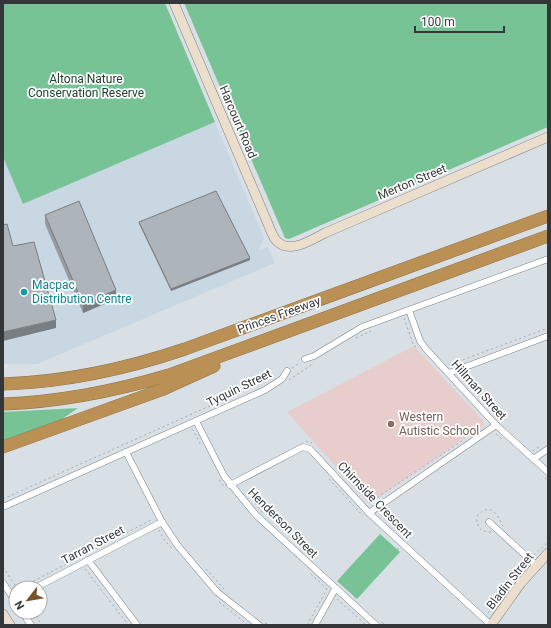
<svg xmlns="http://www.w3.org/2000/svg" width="551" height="628" font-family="Roboto,sans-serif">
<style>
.built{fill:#c9d7e2}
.education{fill:#e8cdcd}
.green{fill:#77c396}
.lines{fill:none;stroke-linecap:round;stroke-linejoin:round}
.street-casing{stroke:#798085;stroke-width:7}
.secondary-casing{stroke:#798085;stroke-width:10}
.highway-casing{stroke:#8c714b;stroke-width:13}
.path{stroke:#a4abaf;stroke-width:1;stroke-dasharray:2 3;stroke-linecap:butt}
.street{stroke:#fff;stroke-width:6}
.secondary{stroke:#ebdecc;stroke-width:9}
.highway{stroke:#bb9055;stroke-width:12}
.wall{fill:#959ba0}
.shaded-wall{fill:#797e82}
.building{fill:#adb4ba;stroke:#797e82}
.culture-dot{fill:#0f9aa8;stroke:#fff;stroke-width:1.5}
.education-dot{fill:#8d6e63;stroke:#fff;stroke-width:1.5}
.labels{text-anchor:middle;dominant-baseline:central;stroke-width:3.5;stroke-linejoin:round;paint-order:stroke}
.park-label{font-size:12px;fill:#1c412c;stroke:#fff}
.street-label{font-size:12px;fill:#343739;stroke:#fff}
.culture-label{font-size:12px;fill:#0d838f;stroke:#fff;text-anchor:start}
.education-label{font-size:12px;fill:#785e54;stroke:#fff;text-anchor:start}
</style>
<rect width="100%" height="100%" fill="#d8e0e5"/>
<polygon class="built" points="215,122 264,238 259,250 268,247 275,263 37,364 3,364 3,157 23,204"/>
<polygon class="education" points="414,346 484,422 484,425 369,504 287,412"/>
<g class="green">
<polygon points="3,3 165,3 215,122 23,204 3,157"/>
<polygon points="184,3 548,3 548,127 289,239 285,238"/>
<polygon points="78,408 58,422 3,441 3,412"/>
<polygon points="380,534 400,552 357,599 337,581"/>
</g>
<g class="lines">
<defs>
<g id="street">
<polyline points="409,310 420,341 426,349 496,425 548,472"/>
<polyline points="305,359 314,356 362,327 548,259"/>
<polyline points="449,373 548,336"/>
<polyline points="196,421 224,476 256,515 376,625"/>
<polyline points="126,452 162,522 178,546 217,592 259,625"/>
<polyline points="533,459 548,449"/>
<polyline points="230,485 299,449 303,447 310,449 369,513 491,625"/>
<polyline points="3,507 265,390 282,379 287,371"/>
<polyline points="369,513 496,425"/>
<polyline points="489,522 536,565"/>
<polyline points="88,560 137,625"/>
<polyline points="3,583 16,602"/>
<polyline points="35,588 162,522"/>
<polyline points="22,612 31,625"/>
<polyline points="315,625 335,589"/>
</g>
<g id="secondary">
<path d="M174 3 268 224C270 229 272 234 275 239 288 256 311 240 325 233L548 137"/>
<polyline points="3,614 10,625"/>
<polyline points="491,625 521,583 548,553"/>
</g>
<g id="highway">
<path d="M3 384C66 382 126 369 185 349L548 216"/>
<path d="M3 404C60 402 115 391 169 375L548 236"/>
<polyline points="3,447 161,390 214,366"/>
</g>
</defs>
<use href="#street" class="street-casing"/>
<use href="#secondary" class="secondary-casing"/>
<use href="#highway" class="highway-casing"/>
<g class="path">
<polyline points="404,318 413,344 418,349"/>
<polyline points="356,338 371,331"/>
<polyline points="449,365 548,328"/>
<polyline points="292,368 299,363"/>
<polyline points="289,380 314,363"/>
<polyline points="192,429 201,445"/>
<polyline points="496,434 503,440"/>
<polyline points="306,441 312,443"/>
<polyline points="533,451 540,446"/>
<polyline points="545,478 548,480"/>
<polyline points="329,479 363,516"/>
<polyline points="219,480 224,487"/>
<polyline points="3,499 265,381"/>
<polyline points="255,503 263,513"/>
<polyline points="369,503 465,439"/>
<polyline points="159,530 165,541 172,548"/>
<path d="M491 532C480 532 476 527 477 516 491 501 497 515 503 526"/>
<polyline points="534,555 548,542"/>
<polyline points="3,567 17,588"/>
<polyline points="85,569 127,623"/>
<polyline points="206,569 225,590"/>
<polyline points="311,574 328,590"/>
<polyline points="344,587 357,582"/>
<polyline points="20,588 153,519"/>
<polyline points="355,598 358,581 371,567 376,557 382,553 399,549"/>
<polyline points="337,599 366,625"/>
<polyline points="219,602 248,625"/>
<polyline points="33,612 42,625"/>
<polyline points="488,613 511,581 527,564"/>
<polyline points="382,622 384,625"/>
<polyline points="265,623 269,625"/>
<polyline points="307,625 327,589"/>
</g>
<use href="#street" class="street"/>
<use href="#secondary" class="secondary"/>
<use href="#highway" class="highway"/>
</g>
<g class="wall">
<polygon points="45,215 116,299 83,313 45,224"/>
<polygon points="139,222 250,260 171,291 139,224"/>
</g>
<g class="shaded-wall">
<polygon points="250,258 250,260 171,291 171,289"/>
<polygon points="116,290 116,299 83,313 83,304"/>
<polygon points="56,320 56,328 3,341 3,332"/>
</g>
<g class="building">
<polygon points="216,191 250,258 171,289 139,222"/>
<polygon points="79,201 116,290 83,304 45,215"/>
<polygon points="7,224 13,246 34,242 56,320 3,332 3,225"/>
</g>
<circle class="culture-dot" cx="24" cy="292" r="4"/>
<circle class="education-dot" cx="391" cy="424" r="4"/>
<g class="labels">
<g class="park-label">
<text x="86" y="79">Altona Nature<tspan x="86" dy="14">Conservation Reserve</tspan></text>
</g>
<g class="street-label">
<text transform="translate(238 122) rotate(67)">Harcourt Road</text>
<text transform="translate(412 182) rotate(-23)">Merton Street</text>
<text transform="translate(279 315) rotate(-20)">Princes Freeway</text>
<text transform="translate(239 388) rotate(-26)">Tyquin Street</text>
<text transform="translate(479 390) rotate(48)">Hillman Street</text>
<text transform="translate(375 500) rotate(46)">Chirnside Crescent</text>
<text transform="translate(283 523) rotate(45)">Henderson Street</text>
<text transform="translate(93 545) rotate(-28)">Tarran Street</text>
<text transform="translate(510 581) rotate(-52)">Bladin Street</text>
</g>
<g class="culture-label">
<text x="32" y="285">Macpac<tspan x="32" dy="14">Distribution Centre</tspan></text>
</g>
<g class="education-label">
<text x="399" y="417">Western<tspan x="399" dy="14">Autistic School</tspan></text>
</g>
</g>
<rect width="551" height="628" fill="none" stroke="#343739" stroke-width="8"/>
<g transform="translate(28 600) rotate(239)"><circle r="19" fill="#ffffff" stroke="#aeafb0"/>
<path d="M0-3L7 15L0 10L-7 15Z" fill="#77522d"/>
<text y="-6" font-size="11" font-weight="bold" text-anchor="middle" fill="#343739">N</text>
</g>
<path d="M415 26v6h89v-6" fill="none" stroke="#343739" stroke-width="2"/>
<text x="421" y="26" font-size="12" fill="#343739" stroke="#ffffff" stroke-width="3" paint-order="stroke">100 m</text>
</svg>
